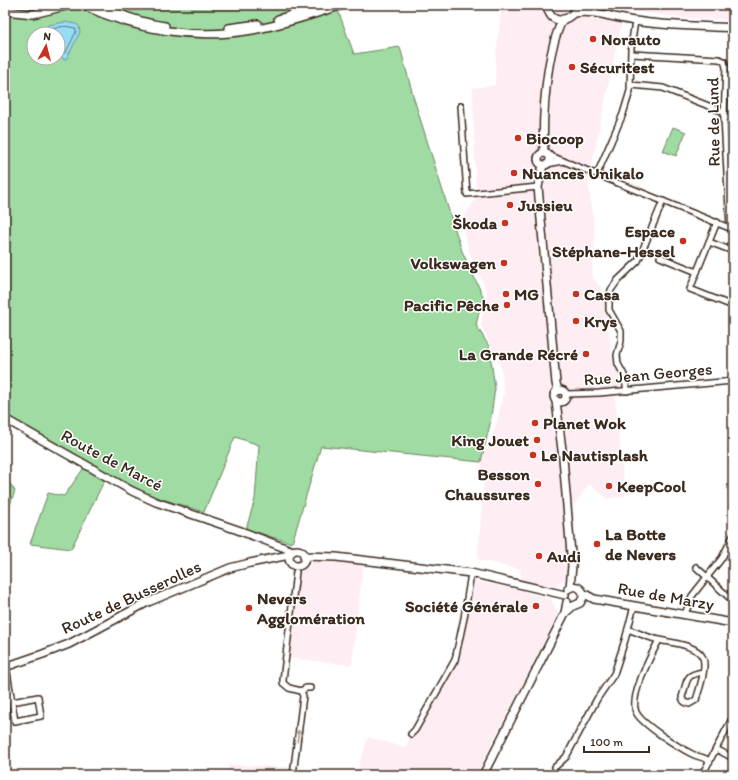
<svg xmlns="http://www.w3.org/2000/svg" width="738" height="780" font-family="Itim,sans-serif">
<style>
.built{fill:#feedf3}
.green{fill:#9fdba2;stroke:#6d8260;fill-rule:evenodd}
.water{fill:#94ddf6;stroke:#7095a0}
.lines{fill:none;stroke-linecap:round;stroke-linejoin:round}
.shore{stroke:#5f7274;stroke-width:1}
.street-casing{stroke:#3b2a1e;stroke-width:8}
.secondary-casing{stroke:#3b2a1e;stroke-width:10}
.street{stroke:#fff;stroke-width:5}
.secondary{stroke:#fff;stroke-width:7}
.oneway{stroke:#a79f9a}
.poi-dot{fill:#c8321e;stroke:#fff;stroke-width:1.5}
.labels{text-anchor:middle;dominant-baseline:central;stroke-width:3;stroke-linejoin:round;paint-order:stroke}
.poi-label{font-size:17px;font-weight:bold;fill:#3b2a1e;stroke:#fff;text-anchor:start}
.street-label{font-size:17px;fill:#3b2a1e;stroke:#fff}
</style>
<rect width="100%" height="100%" fill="#fff"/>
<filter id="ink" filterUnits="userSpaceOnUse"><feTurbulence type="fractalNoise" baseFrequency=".025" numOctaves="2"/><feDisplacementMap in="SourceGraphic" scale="8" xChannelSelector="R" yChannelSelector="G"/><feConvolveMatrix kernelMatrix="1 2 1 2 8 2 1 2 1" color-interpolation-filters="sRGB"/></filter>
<g filter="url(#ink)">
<g class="built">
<polygon points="502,5 531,5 579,15 621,15 592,5 733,5 733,20 685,18 637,12 623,16 588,181 595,236 592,276 605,294 611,352 621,385 615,397 625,496 608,499 589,484 573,507 578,567 555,586 520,581 521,569 479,560 478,555 484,481 481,462 495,429 504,393 501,367 481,325 487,292 470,254 461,221 476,198 473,88 495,85 496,54"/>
<polygon points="330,559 363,564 352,665 288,658 298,573 300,568 310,563"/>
<polygon points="475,581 515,589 551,599 558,614 476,775 356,775 368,737 406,748 409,739 421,726 438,691 461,653"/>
<polygon points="228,765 288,767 287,775 229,775"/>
</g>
<g class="green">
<path d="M53 5H336L354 54 400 47 414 99 450 214 462 251 483 296 476 325 489 346 495 388 490 424 481 462 321 446 292 543 246 529 255 499 259 445 235 437 204 512 143 493 107 475 71 549 30 544 48 493 64 496 88 462 5 416V8L35 9ZM34 34H58V58H34Z"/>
<polygon points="673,127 686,132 676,156 663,151"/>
<polygon points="5,482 11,485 15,491 5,519"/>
</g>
<polygon class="water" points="65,22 76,24 79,26 80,32 67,58 64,60 58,51 58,34 48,34 45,29 47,26 48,25"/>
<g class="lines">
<path class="shore" d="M51 34V30C58 26 69 25 76 29V32L66 52 64 53 58 50"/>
<defs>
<g id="street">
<polyline points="732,28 731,34 733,36"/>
<polyline points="632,54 719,59 724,61 726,67 724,118 730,228"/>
<polyline points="631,85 663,88 724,112"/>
<polyline points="461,106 467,194 538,187"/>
<polyline points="724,118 733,118"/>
<polyline points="546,154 732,229"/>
<polyline points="727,163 733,165"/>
<polyline points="547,164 563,161"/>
<polyline points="597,174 623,114 630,91 631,48 635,21"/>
<polyline points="717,222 690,289 733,306"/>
<polyline points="709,242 733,251"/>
<polyline points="660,257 697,272"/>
<polyline points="627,391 624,375 618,364 617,355 621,341 621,331 609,310 609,299 611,290 618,280 638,261 663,201"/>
<polyline points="566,394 599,393 733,381"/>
<polyline points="696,567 733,601"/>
<polyline points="685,614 692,596 722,558 733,536"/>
<path d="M628 629C638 633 649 638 659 640 672 643 698 645 703 658 707 668 699 690 696 700L689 704C685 702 683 702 682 697 688 680 684 675 703 672"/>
<path d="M659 640C651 655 629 697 636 712 641 724 680 748 692 754 698 757 704 757 710 761"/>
<polyline points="6,666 15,721 41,716 38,697 12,702"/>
<polyline points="301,691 306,688 310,688"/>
<polyline points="411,734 415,730 455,660 464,618 471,573"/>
<polyline points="716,749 733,758"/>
<polyline points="555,767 566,757 597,699 614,674 625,640 634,606"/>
<polyline points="293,775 303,696 301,691 289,688 283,683 283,680 296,572"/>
<polyline points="702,775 733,717"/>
</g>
<g id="secondary">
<path d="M83 5C135 30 195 40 252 30 283 25 313 14 343 5"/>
<path d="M99 5C120 15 142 23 165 26"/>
<path d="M546 5C547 8 549 14 552 17 562 25 575 15 577 5"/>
<polyline points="5,11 33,14 70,5"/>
<path d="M574 13C596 10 613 18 635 21 667 26 700 26 733 28"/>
<polyline points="278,19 326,5"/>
<polyline points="229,28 258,24"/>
<path d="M544 153C542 117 546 51 563 19"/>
<circle cx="544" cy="159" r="6"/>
<polyline points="543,165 538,187 556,383 558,391"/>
<circle cx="560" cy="396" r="6"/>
<polyline points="556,401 563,458 572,566 570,587"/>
<polyline points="5,419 132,491 156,502 238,530 293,551"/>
<circle cx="297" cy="558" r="8"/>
<polyline points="304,556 336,557 471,573 565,595"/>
<polyline points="583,593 594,599 733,623"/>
<path d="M565 613 573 606 580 603 584 596C582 587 575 584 568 589"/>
<polyline points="5,667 43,654 69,644 146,603 230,568 250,563 289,555"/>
<polyline points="483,775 565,613 567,602"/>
</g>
</defs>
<use href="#street" class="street-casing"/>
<use href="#secondary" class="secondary-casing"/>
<use href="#street" class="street"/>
<use href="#secondary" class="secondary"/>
</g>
<defs><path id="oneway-shaft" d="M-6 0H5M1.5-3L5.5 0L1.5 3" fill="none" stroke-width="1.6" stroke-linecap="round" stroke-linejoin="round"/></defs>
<use class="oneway" href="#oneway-shaft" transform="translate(298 736) rotate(-83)"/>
</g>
<g class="poi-dot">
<circle cx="593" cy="39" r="4"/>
<circle cx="572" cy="67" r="4"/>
<circle cx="518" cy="138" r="4"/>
<circle cx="514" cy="173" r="4"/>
<circle cx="510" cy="205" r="4"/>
<circle cx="505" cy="223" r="4"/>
<circle cx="683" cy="241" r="4"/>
<circle cx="504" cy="263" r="4"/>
<circle cx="506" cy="294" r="4"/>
<circle cx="576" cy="294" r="4"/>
<circle cx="507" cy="305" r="4"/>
<circle cx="576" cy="321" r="4"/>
<circle cx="586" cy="354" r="4"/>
<circle cx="535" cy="423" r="4"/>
<circle cx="537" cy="440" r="4"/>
<circle cx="533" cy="455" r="4"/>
<circle cx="538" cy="484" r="4"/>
<circle cx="609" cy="486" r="4"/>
<circle cx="597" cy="544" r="4"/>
<circle cx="539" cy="556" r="4"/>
<circle cx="536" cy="606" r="4"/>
<circle cx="249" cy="608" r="4"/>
</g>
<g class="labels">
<g class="poi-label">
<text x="601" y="39">Norauto</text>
<text x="580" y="67">Sécuritest</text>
<text x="526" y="138">Biocoop</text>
<text x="522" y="173">Nuances Unikalo</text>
<text x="518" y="205">Jussieu</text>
<text x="497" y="223" text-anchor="end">Škoda</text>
<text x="675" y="231" text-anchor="end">Espace<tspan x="675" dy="20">Stéphane-Hessel</tspan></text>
<text x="496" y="263" text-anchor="end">Volkswagen</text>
<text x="514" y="294">MG</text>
<text x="584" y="294">Casa</text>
<text x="499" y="305" text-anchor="end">Pacific Pêche</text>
<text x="584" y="321">Krys</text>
<text x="578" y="354" text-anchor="end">La Grande Récré</text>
<text x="543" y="423">Planet Wok</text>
<text x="529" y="440" text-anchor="end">King Jouet</text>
<text x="541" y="455">Le Nautisplash</text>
<text x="530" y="474" text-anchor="end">Besson<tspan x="530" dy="20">Chaussures</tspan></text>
<text x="617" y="486">KeepCool</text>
<text x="605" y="534">La Botte<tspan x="605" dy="20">de Nevers</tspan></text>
<text x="547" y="556">Audi</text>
<text x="257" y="598">Nevers<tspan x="257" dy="20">Agglomération</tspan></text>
<text x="528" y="606" text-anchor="end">Société Générale</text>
</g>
<g class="street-label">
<text transform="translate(713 122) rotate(-91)">Rue de Lund</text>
<text transform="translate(648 374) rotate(-5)">Rue Jean Georges</text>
<text transform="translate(112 460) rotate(28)">Route de Marcé</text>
<text transform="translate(666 596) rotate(10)">Rue de Marzy</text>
<text transform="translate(131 597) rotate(-25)">Route de Busserolles</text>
</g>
</g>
<rect width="738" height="780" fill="none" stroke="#fff" stroke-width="20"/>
<rect x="10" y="10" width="718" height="760" fill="none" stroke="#3b2a1e" stroke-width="1.5" filter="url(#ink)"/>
<g transform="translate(46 46) rotate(7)"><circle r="19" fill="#ffffff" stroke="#b1aaa5"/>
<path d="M0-3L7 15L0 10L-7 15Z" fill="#c8321e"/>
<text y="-6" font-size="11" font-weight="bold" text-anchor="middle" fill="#3b2a1e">N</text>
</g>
<path d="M584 746v6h65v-6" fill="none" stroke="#3b2a1e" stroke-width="2"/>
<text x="590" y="746" font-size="12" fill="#3b2a1e" stroke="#ffffff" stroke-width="3" paint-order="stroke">100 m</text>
</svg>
